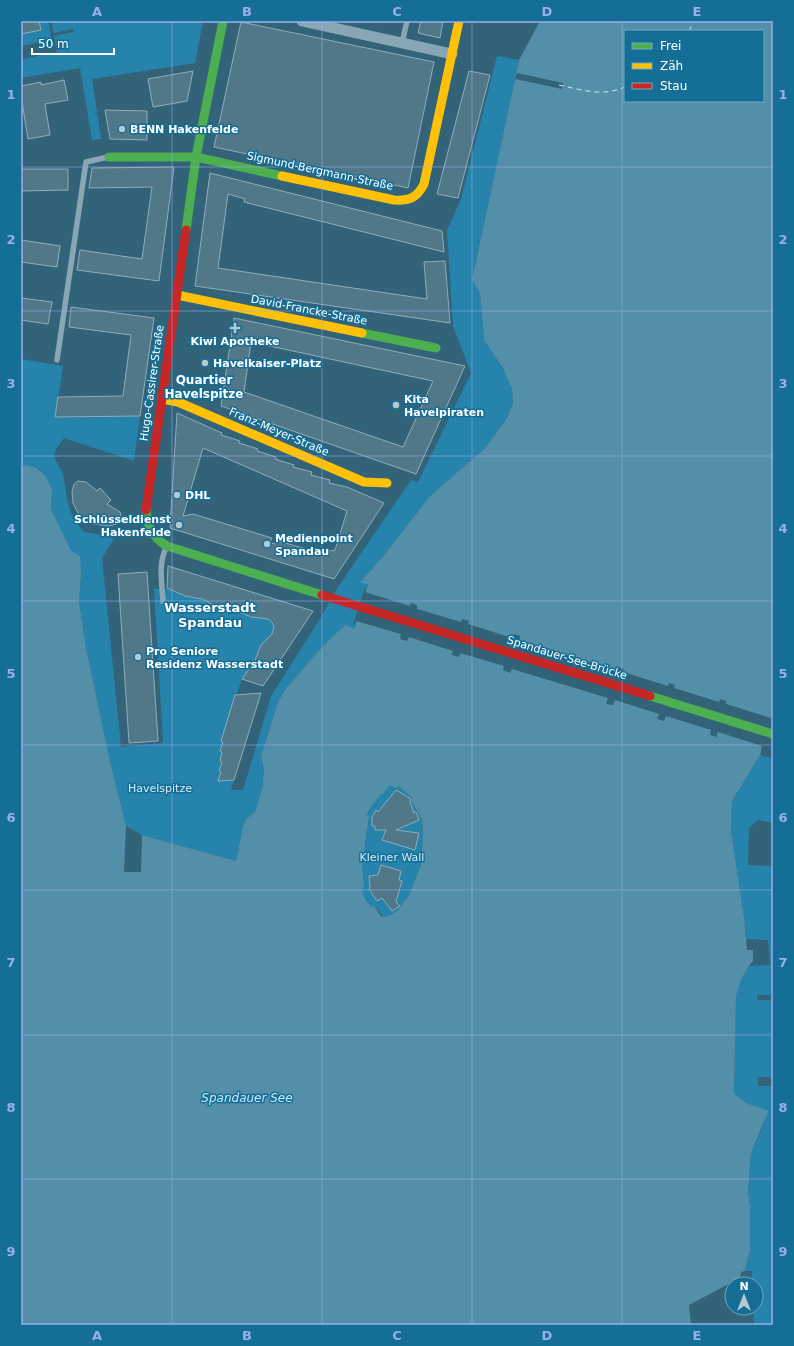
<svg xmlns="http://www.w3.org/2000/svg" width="794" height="1346" font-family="'DejaVu Sans',sans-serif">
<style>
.green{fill:#2683ab}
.water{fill:#548fa9;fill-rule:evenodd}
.pier{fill:#326379}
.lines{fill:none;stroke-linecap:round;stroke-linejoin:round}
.ferry{stroke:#c9ecfa;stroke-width:1;stroke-dasharray:5 4;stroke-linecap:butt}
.building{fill:#517889;stroke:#90adb9;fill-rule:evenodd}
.lane{stroke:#89a6b4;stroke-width:5.5}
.street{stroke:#89a6b4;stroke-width:11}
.fast{stroke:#4caf50;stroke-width:9}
.slow{stroke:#ffc107;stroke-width:9}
.jam{stroke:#c62828;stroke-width:9}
.grid{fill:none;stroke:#99afed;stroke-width:1;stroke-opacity:0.55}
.poi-dot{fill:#b7c8d0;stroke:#156e96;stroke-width:1.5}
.labels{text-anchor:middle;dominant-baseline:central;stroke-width:3;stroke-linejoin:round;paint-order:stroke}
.poi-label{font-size:11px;font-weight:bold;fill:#fff;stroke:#156e96;text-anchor:start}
.street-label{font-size:11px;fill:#fff;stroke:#156e96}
.park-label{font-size:11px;fill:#ceeffc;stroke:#156e96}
.neighbourhood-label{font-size:12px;font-weight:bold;fill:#fff;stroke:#156e96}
.water-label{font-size:12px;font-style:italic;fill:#c9ecfa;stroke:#156e96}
.quarter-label{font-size:13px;font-weight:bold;fill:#fff;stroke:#156e96}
.neatline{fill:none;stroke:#99afed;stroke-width:1.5}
.grid-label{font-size:13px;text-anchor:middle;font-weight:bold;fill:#99afed}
</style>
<rect width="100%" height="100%" fill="#326379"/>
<g class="green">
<polygon points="39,21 48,21 52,40 21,46 21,34 41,30"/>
<polygon points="51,21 203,21 195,63 92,79 101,139 92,140 80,68 21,78 21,50 23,59 57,52 54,36 74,32 73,29 54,33"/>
<path d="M497 56 519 60 472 280 480 293 484 339 503 368 512 389 513 403 507 418 486 447 429 497 386 553 361 581 368 585 354 629 345 627 334 635 312 658 285 690 278 702 261 756 264 770 262 789 255 812 246 819 243 826 236 861 142 835 126 826 110 761 86 648 79 601 81 575 51 509 52 490 27 465 21 466V359L63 366 55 417 140 416 134 461 64 438C60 444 54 449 55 457 56 463 61 469 63 475 68 497 66 515 84 532L102 535 114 539 102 558 121 747 163 743 154 589H169L185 596 205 600 218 607 235 610 251 617 268 619 274 625 272 634 261 645 255 660 242 679 221 741 223 742 220 751 222 752 220 761 222 762 219 771 221 772 218 781 234 780 231 790H243L271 696 323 614 334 593 411 480 418 482 471 373 453 326 447 230 461 199Z"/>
<polygon points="760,755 773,759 773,823 758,820 749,828 748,865 773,866 773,995 757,995 757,1001 757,1000 773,1000 773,1077 758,1077 758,1086 773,1086 773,1325 754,1325 753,1308 756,1308 756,1284 752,1284 752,1271 745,1271 750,1250 750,1206 748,1191 751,1153 764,1124 767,1110 746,1103 734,1094 736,997 738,985 748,966 770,965 768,940 746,939 731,831 732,801"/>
<polygon points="390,785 397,785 413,798 411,800 422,820 423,835 421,865 409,895 398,910 391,915 385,918 374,906 371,907 365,898 361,890 364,886 362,866 369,817 367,816 371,807 381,793 383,794"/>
</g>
<path class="water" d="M540 21H773V710L760 755 732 801 731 831 744 918 747 950H753V961C744 971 739 983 736 997L734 1094 746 1103 767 1110 768 1112 751 1153 748 1191 750 1206V1250L745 1271 741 1272 740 1278 689 1305 691 1325H21V466L27 465 36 468 45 475 52 490 51 509 71 551 80 556 81 575 79 601 86 648 110 761 126 826 142 835 236 861 243 826 246 819 255 812 262 789 264 770 261 756 278 702 285 690 312 658 334 635 346 625 354 629 368 585 360 582 386 553 429 497 486 447 507 418 513 403 512 389 503 368 484 340 480 293 472 280 519 60ZM625 31H763V101H625ZM390 785 395 788 398 786 413 798 411 800 422 820 423 835 421 865 409 895 398 910 391 915 385 917 381 916 374 906 371 907 365 899 362 890 364 886 362 866 369 816 367 815 371 807 381 794H383Z"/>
<g class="pier">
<polygon points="517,73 563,83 562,89 515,79"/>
<polygon points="365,588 366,589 365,592 410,606 411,603 417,605 417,609 461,622 462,619 469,621 468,624 512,638 514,634 520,636 519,640 616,670 617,667 624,669 623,672 668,686 669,683 675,685 674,688 719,702 720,699 726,701 726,704 771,718 773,715 763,751 761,750 762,746 718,732 716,737 710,735 711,730 666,716 664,721 657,719 659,714 615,700 613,705 606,704 608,698 512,669 510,673 503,670 504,666 460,653 459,657 452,655 453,651 409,637 407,641 400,639 401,634 356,621 355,625 353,624"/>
<polygon points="126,826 142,835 141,872 124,872"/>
</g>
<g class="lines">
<g class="ferry">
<polyline points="689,31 694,21"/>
<path d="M559 85C582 90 603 97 625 87"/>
</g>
</g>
<g class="building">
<polygon points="21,21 39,21 41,30 21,34"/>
<polygon points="421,21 443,21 440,38 418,33"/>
<polygon points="241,22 434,62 408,188 214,147"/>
<polygon points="193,71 187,101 153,107 148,79"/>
<polygon points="469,71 490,75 458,198 437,194"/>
<polygon points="64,80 68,100 45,104 50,135 28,139 21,96 21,86 41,82 41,85"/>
<polygon points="105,110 147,111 147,140 110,139"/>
<polygon points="174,167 159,281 77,270 80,250 142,259 152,187 89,188 92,168"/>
<polygon points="21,169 68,169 68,190 21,191"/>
<polygon points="210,173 442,231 444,252 244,202 245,199 228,194 218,268 427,299 424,262 445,261 450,323 195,286"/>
<polygon points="21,240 60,246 57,267 21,262"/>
<polygon points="21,298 52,302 48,324 21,320"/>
<polygon points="71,307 154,318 140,416 55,417 58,397 123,396 131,335 69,327"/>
<path d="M234 318 465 366 416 474 221 406ZM251 342 372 368 433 381 403 447 244 392Z"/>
<path d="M177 413 222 433 221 435 240 441 239 443 258 449 257 451 276 457 275 459 294 465 293 467 312 472 311 475 330 480 329 483 347 487 384 503 334 579 170 528ZM203 448 347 511 335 550 320 553 282 542 269 544 272 538 193 514 183 516Z"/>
<polygon points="78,481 86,482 97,491 100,488 111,500 107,504 120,512 122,519 120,523 109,526 94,524 87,522 80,517 73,503 72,492 74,484"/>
<polygon points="168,566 313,611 263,686 242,679 255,660 261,645 272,634 274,626 271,621 268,619 251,617 235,610 218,607 202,599 185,596 167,588"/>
<polygon points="147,572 158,741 129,743 118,574"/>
<polygon points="261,693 234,780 218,781 221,772 219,771 222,762 220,761 222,752 220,751 223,742 221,741 235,695"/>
<polygon points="396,790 411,799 410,802 414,813 416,812 419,820 396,830 419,833 415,850 382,840 386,830 375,830 375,826 372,826 372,817 376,810 378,812"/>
<polygon points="381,865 401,871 399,880 402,881 396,902 400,906 392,911 382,898 377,901 369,889 370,888 369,876 378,875"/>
</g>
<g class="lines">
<g class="lane">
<polyline points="402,43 407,21"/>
<polyline points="57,360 86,162 108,157"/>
<path d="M163 601C162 583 158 564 166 548"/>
</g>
<polyline class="street" points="302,21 452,54"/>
<g class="fast">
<polyline points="109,157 196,157 282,176"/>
<polyline points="186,230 196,157 223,21"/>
<polyline points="362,333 436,348"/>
<path d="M146 510C147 526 153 538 167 546L322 595"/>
<polyline points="650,696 773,734"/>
</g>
<g class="slow">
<path d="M282 176 394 200C409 201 417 198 424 184L459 21"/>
<polyline points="177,295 362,333"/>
<polyline points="162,399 178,402 364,482 387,483"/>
</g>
<g class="jam">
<polyline points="146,510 186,230"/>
<polyline points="322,595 650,696"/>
</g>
</g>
<path class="grid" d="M172 21V1325M322 21V1325M472 21V1325M622 21V1325M21 167H773M21 311H773M21 456H773M21 601H773M21 745H773M21 890H773M21 1035H773M21 1179H773"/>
<g class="poi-dot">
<circle cx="122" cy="129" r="4"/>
<path d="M233 322h4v4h4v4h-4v4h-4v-4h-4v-4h4z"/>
<circle cx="205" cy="363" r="4"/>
<circle cx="396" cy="405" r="4"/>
<circle cx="177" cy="495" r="4"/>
<circle cx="179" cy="525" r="4"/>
<circle cx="267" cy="544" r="4"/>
<circle cx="138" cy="657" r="4"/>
</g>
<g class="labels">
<g class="poi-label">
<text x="130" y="129">BENN Hakenfelde</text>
<text x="235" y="341" text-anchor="middle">Kiwi Apotheke</text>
<text x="213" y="363">Havelkaiser-Platz</text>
<text x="404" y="399">Kita<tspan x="404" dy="13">Havelpiraten</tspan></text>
<text x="185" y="495">DHL</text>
<text x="171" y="519" text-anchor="end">Schlüsseldienst<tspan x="171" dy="13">Hakenfelde</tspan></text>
<text x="275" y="538">Medienpoint<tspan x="275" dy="13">Spandau</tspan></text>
<text x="146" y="651">Pro Seniore<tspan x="146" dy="13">Residenz Wasserstadt</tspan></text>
</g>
<g class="street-label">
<text transform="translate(320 171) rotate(12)">Sigmund-Bergmann-Straße</text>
<text transform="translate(309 310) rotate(11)">David-Francke-Straße</text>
<text transform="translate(152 383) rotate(-82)">Hugo-Cassirer-Straße</text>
<text transform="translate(279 432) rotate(23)">Franz-Meyer-Straße</text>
<text transform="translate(567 658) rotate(17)">Spandauer-See-Brücke</text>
</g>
<g class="park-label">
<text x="160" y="788">Havelspitze</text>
<text x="392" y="857">Kleiner Wall</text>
</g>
<g class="neighbourhood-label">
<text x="204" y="380">Quartier<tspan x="204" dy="14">Havelspitze</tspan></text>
</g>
<g class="water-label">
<text x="247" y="1098">Spandauer See</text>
</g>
<g class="quarter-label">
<text x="210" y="607">Wasserstadt<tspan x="210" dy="15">Spandau</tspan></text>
</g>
</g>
<rect width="794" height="1346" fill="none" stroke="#156e96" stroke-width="44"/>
<rect x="624" y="30" width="140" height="72" fill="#156e96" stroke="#73a8c0"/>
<rect x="632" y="43" width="20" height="6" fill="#4caf50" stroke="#73a8c0"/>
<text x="660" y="50" font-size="12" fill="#ffffff">Frei</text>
<rect x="632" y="63" width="20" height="6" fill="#ffc107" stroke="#73a8c0"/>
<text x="660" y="70" font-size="12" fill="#ffffff">Zäh</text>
<rect x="632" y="83" width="20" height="6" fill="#c62828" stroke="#73a8c0"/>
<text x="660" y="90" font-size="12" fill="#ffffff">Stau</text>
<g transform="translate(744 1296)"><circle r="19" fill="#156e96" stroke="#73a8c0"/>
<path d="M0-3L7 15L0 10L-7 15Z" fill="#b7c8d0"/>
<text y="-6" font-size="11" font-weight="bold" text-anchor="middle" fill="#ffffff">N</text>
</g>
<path d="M32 48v6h82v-6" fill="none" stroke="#ffffff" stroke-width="2"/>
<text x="38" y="48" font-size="12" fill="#ffffff" stroke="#156e96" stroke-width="3" paint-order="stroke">50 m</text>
<rect x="22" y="22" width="750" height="1302" class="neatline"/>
<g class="grid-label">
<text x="97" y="16">A</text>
<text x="247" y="16">B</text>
<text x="397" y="16">C</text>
<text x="547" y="16">D</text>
<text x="697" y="16">E</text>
<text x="11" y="99">1</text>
<text x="783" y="99">1</text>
<text x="11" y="244">2</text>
<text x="783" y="244">2</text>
<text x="11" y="388">3</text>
<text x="783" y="388">3</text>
<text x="11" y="533">4</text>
<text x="783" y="533">4</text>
<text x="11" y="678">5</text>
<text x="783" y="678">5</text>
<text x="11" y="822">6</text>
<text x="783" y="822">6</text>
<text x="11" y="967">7</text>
<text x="783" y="967">7</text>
<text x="11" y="1112">8</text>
<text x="783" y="1112">8</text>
<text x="11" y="1256">9</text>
<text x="783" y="1256">9</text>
<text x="97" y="1340">A</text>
<text x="247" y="1340">B</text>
<text x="397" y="1340">C</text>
<text x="547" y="1340">D</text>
<text x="697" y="1340">E</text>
</g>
</svg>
